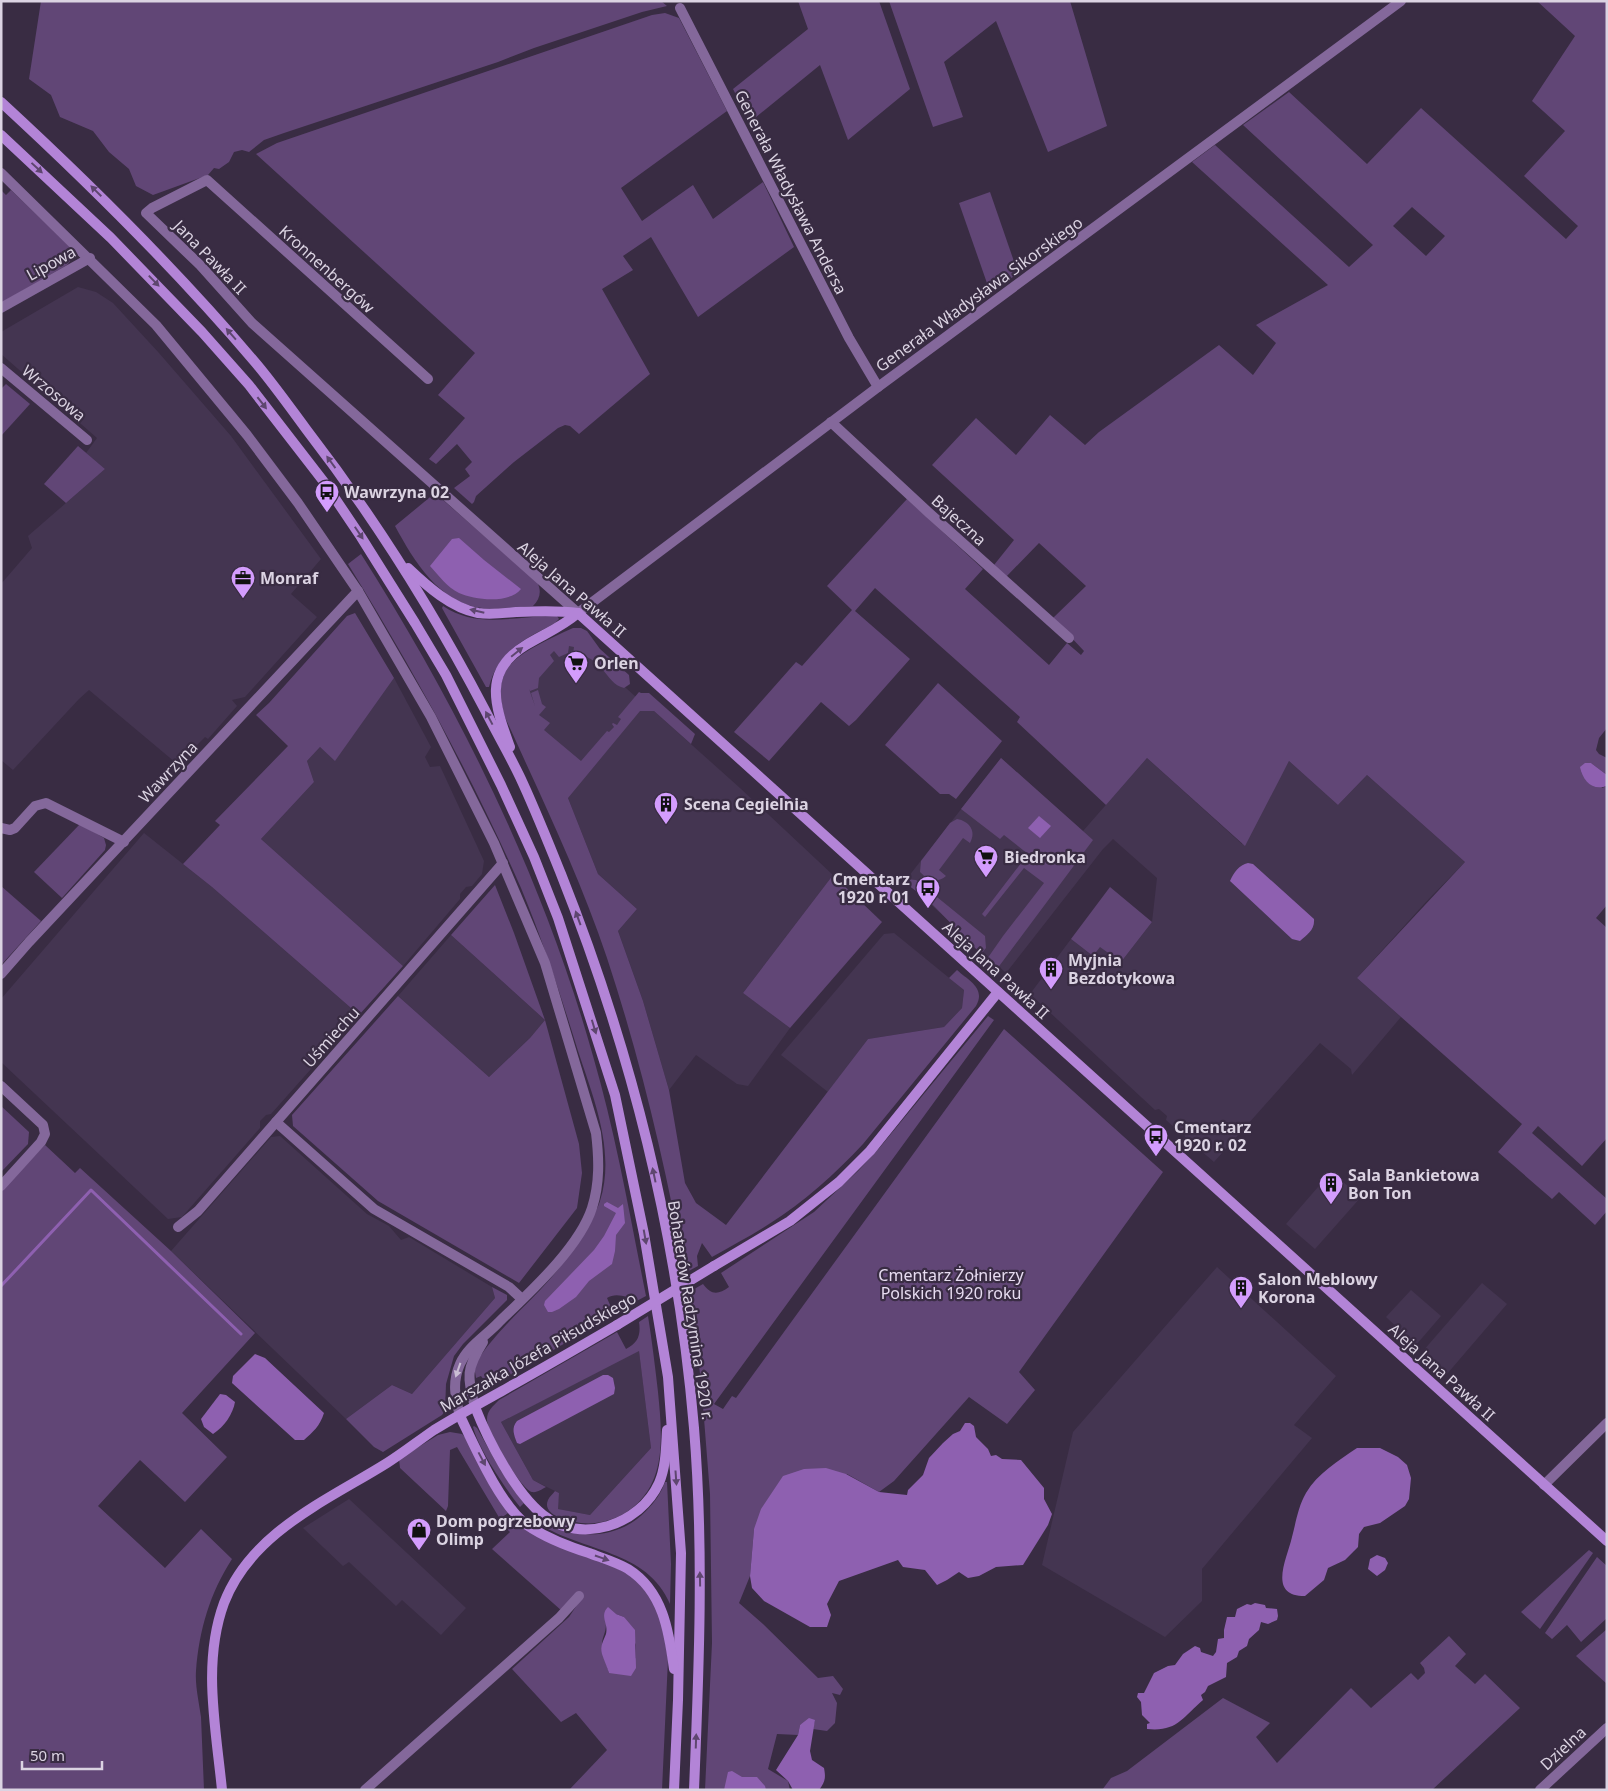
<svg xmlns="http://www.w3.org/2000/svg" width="1608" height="1791" font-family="'Noto Sans',sans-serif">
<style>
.built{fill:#443551}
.green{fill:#614676;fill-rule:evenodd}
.water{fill:#8e60b0}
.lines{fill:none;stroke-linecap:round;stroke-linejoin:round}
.stream{stroke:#8e60b0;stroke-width:3}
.street{stroke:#84689b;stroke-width:10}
.secondary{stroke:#b384d7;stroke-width:10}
.secondary-bridge{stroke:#b384d7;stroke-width:10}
.oneway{fill:#5e466f}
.oneway2{fill:#cabed4}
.labels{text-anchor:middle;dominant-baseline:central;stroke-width:4.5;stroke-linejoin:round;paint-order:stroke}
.street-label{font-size:16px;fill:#dbd3e2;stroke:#392c43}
.poi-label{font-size:16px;font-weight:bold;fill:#dbd3e2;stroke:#392c43;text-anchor:start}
.park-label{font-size:16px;fill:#e7dcf1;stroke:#392c43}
</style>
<rect width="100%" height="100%" fill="#392c43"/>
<g class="built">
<polygon points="78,287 96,292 113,303 159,353 231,436 321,559 291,594 317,617 245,697 232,700 237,706 208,739 205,737 196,746 197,751 182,768 89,690 79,699 13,770 1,760 1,584 32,548 28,536 105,469 86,453 97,438 1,354 1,332"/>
<polygon points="571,639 645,705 641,711 654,711 740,788 833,875 743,993 790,1028 748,1086 737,1084 696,1055 669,1090 643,1001 618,931 637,909 598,874 568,798 519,685 535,662"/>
<polygon points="394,678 431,747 425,757 430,767 440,766 484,861 482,874 472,886 466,887 460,894 460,899 403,966 261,839 314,782 307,761 320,747 335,760"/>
<polygon points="1001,758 1083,831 1147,758 1242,844 1289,761 1338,805 1367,775 1465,862 1425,903 1357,978 1401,1017 1352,1075 1351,1069 1320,1043 1214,1162 1185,1137 1184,1133 1180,1128 1176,1129 1166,1120 1167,1116 1159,1109 1155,1110 1030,994 1071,939 1093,956 1100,946 1121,962 1152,922 1157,878 1113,839 1103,849 1006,973 905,881"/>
<polygon points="144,833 212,887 359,1015 271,1114 266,1115 260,1121 260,1128 182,1217 168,1219 1,1062 1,999"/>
<polygon points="894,933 964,990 962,1008 944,1027 868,1039 828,1092 781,1055 884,934"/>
<polygon points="451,935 545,1020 530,1038 489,1077 398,996"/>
<polygon points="280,1136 367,1214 389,1226 401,1240 409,1237 492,1287 495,1298 412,1394 392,1385 346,1419 171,1251 271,1137"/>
<polygon points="1331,1172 1361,1197 1315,1249 1286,1224"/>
<polygon points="1217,1267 1336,1376 1294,1425 1312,1438 1202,1569 1202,1601 1165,1637 1042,1565 1073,1432"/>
<polygon points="1482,1283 1507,1304 1447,1374 1423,1351"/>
<polygon points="1411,1290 1441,1316 1416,1345 1386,1317"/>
<polygon points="639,1350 651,1448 590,1515 557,1509 559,1493 533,1480 501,1422"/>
<polygon points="349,1499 466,1608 441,1635 402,1600 396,1606 349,1562 343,1566 303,1528"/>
</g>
<g class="green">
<polygon points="41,1 661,1 667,6 642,12 534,48 498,62 284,133 264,140 249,152 242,150 234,152 229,162 219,169 214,168 208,175 153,195 136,186 129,169 109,152 93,131 60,117 51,95 29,79"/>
<polygon points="798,1 879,1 910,89 848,140 820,65 750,122 733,89 808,29"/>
<polygon points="889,1 1070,1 1107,126 1048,152 996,21 944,62 963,117 933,127"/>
<path d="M1537 1H1607V728L1599 738 1596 750 1599 754 1607 758V775L1591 763 1602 788 1607 786V905L1596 918 1607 928V1138L1582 1166 1538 1126 1532 1133 1607 1199V1211L1595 1225 1559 1192 1552 1199 1498 1152 1522 1124 1357 978 1465 862 1367 775 1338 805 1289 761 1245 846 1147 758 1106 805 1017 722 1020 717 875 588 855 611 910 659 856 720 849 726 821 702 769 761 734 732 796 662 802 666 852 610 827 586 907 499 983 569 965 589 1049 665 1067 643 1081 655 1084 651 1053 618 1086 586 1039 543 1005 578 994 565 1014 540 932 465 976 418 1016 455 1050 415 1085 445 1099 432 1219 345 1253 375 1276 343 1256 325 1328 285 1192 162 1215 145 1349 267 1373 245 1243 125 1289 92 1367 164 1421 108 1566 239 1578 226 1524 176 1565 131 1532 101 1575 36ZM1412 207 1445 236 1426 256 1393 226Z"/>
<polygon points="665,13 679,18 727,111 621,188 642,221 693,185 713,219 763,182 794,247 698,317 651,237 623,256 633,270 602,289 650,374 579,434 570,426 565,425 558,428 514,462 476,496 474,502 472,504 454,488 470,476 465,469 472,462 457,444 436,464 429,459 465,418 438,395 475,353 256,154 277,143 652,15"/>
<path d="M1 190 6 195 11 190 72 249C73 257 72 259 67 265L1 303Z"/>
<polygon points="990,192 1018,273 997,289 988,286 959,203"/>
<polygon points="6,384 30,404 1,436 1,389"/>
<polygon points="78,446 105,469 66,503 44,484"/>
<path d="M435 493 537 582C542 591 540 599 533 606 516 607 499 610 482 608 439 603 414 561 395 526Z"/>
<path d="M361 554C460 710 543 878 593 1056 616 1135 630 1216 646 1296L631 1304 627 1297C620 1295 613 1294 607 1298L614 1314 498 1383C490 1384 485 1382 481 1376L476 1378 474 1366C497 1327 533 1302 560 1267 567 1257 573 1246 580 1236 587 1225 596 1214 600 1201 616 1151 593 1097 578 1051 561 996 543 941 521 888 472 776 412 668 348 564Z"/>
<path d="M443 606C479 630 516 615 557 616L559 619 555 623C524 640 499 649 489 687H486L442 608Z"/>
<polygon points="355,613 394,678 335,761 320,747 307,761 314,782 261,839 403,966 359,1015 212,887 183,864 220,825 215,821 288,746 256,715 269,703 347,616"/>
<path d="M573 628H581L587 631 600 649 629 675 630 684 624 688C604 683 605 656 573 654L574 647 569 646 568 653 559 657 554 651 550 655 554 661 539 678 538 688 530 691 529 689 535 706 531 693 538 690 542 704 546 707 539 715 550 723 544 730 581 761 607 731 609 732 614 727 612 724 613 723 617 725 621 719 618 717 639 692 641 693H649L695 734 691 744 654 711H640L568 798 598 874 637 909 618 931 643 1001 669 1090 685 1183 696 1203 726 1225 868 1039 944 1027 962 1008 964 990 949 978 957 970C969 981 986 988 976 1006L863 1144C835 1174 804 1202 769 1224 751 1236 731 1246 712 1257L702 1243 697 1256 698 1266 685 1273C666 1167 641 1061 607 958 579 874 540 795 504 715 495 678 505 662 538 645 549 639 561 633 573 628Z"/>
<polygon points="938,683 1002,741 956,799 949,794 940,794 885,745"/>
<polygon points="1001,758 1093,840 997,969 987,959 1003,936 1044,883 1024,868 985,917 982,914 1028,854 1004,835 1000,839 961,809"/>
<path d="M957 819C969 821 977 831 970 843L963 838 939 870 946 876C937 884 928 880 920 872L921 861 950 823Z"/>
<polygon points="80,824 104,838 106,845 105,850 62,898 34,872"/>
<polygon points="833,875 882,922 790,1028 743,993"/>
<polygon points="906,879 916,880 985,936 986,948 981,954 930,902 903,881"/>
<polygon points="495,885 514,933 545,1020 579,1144 582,1173 577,1208 519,1283 378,1201 293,1126 292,1115 398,996 489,1077 530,1038 545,1020 451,935"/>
<polygon points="1,886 41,921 1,965"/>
<polygon points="1110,887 1152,922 1121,962 1100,947 1093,956 1071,939"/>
<path d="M988 1016 994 1020 714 1404 723 1409 732 1396 736 1398 1004 1029 1163 1172 1019 1372 1035 1390 1007 1424 969 1397 894 1481 879 1492 847 1474 754 1529 750 1576 739 1603 763 1624 818 1678 833 1676 843 1689 840 1695 832 1693 837 1703 835 1723 827 1731 813 1729 815 1720 800 1725 798 1735 777 1734 768 1769 788 1781 790 1790H705L712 1643 710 1494 701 1381 689 1292 703 1284C711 1295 718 1295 729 1287L721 1273 814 1212 858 1171 881 1146Z"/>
<polygon points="1,1106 29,1132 28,1144 1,1172"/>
<path d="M45 1145 75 1173 80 1168 171 1251 255 1333 182 1413 227 1457 185 1502 140 1460 98 1506 165 1568 201 1529 232 1559C210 1593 199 1630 196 1671 195 1686 199 1702 201 1717 202 1741 203 1765 204 1790H1V1191Z"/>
<polygon points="492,1287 507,1295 507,1300 463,1344 454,1356 446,1384 445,1411 442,1415 383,1452 374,1447 346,1419 392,1385 412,1394 495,1298"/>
<path d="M648 1316C652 1341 655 1366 658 1392 662 1433 668 1484 628 1511 615 1520 597 1525 581 1523 571 1522 541 1516 548 1500 549 1497 553 1494 555 1491L559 1493 558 1509 590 1515 651 1448 639 1351 501 1422 533 1480 546 1487C542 1489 537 1493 532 1492 521 1490 486 1430 487 1419 487 1411 493 1406 499 1400L617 1332 626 1349C638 1343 641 1335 639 1322Z"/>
<path d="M474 1426 477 1428 501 1471 524 1503 520 1507C505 1488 479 1450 473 1427Z"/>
<polygon points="450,1432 462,1434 466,1438 508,1510 508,1513 500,1519 457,1447 450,1450 448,1506 446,1511 400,1468 399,1459 438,1435"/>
<path d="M665 1482H667L671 1564 670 1604C647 1548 578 1552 535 1521L538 1517C572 1541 617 1541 646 1511 655 1502 661 1493 665 1482Z"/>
<path d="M516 1522 604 1561 639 1581 661 1613 668 1659 662 1790H569L607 1750 576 1713 561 1722 512 1669 569 1617 583 1596 562 1611 492 1549 510 1532 507 1529ZM616 1614 624 1617 636 1645V1658L609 1673C607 1663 601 1655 602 1644 602 1637 606 1633 606 1624Z"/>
<polygon points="1589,1550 1593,1553 1540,1629 1521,1612"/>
<polygon points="1597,1557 1607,1566 1607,1618 1581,1642 1567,1625 1552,1639 1545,1633"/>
<polygon points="1607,1629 1607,1684 1576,1656"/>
<polygon points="1449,1636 1466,1654 1455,1666 1475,1684 1485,1674 1520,1708 1432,1790 1102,1790 1111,1778 1127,1771 1223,1698 1270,1723 1256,1737 1277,1763 1351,1688 1371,1708 1411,1673 1418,1680 1425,1673 1424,1668 1420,1663"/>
</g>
<g class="water">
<path d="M459 538 484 560 521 589C509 604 475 600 459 593 447 587 439 576 430 566L452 539Z"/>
<path d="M1585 763H1591L1607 775V786C1592 791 1583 781 1580 767Z"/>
<polygon points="1039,816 1051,826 1040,838 1028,828"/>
<path d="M1248 863 1253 864 1314 919C1315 930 1307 935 1300 941L1292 939 1230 881C1234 872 1239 865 1248 863Z"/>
<polygon points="607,1202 618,1208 623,1204 625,1223 616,1235 615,1251 612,1264 589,1281 576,1297 559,1309 552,1312 548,1312 544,1305 545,1301 594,1250 604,1236 616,1213 604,1206 604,1204"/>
<path d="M255 1354 265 1358 324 1413C320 1426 313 1432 304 1440H295L232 1383 233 1376Z"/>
<path d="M603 1375H608L613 1378 615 1388 614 1394 520 1444 517 1443C514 1435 511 1428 517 1421Z"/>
<path d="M220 1394 226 1395 235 1402C233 1414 224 1427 213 1434L204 1427 201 1419Z"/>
<polygon points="965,1423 970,1423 974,1426 976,1437 988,1449 991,1456 996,1455 1002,1459 1021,1460 1044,1488 1044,1499 1052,1514 1048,1525 1023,1565 996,1567 979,1576 968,1578 959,1572 947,1580 937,1585 925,1570 903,1567 898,1560 839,1581 827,1604 831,1615 827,1627 810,1627 764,1601 752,1588 750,1576 754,1529 761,1509 783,1476 804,1469 826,1468 846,1474 879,1492 907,1495 908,1490 923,1475 929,1458 943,1443 953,1434 960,1431"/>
<path d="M1357 1448H1380L1398 1457 1407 1465 1411 1478 1409 1499 1405 1506 1380 1523 1364 1527 1359 1534 1358 1547 1345 1560 1328 1568 1324 1580 1305 1596C1267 1596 1287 1559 1292 1537 1296 1522 1298 1507 1306 1493 1318 1473 1338 1461 1357 1448Z"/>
<polygon points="1377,1555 1385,1558 1388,1563 1385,1570 1377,1576 1368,1569 1370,1559"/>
<path d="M1255 1603 1265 1605 1266 1608 1277 1609 1278 1616 1277 1620 1268 1624 1261 1622 1259 1630 1249 1639 1247 1646 1239 1651 1237 1657 1227 1663 1226 1677 1208 1686 1205 1692 1201 1695 1203 1700C1182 1718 1177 1732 1147 1729V1724L1150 1723 1142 1715 1141 1702 1137 1697 1138 1693H1144L1154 1673 1168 1666 1175 1665 1183 1654 1195 1646 1200 1648 1201 1652 1213 1656 1216 1652 1218 1639 1224 1638V1630L1227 1617H1235L1237 1609 1247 1604 1251 1605Z"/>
<path d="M608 1607 616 1614 624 1617 635 1630 636 1668 631 1676 609 1673C607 1667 604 1660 602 1654 600 1645 603 1642 606 1634 609 1624 599 1616 608 1607Z"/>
<path d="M809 1718 815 1720 810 1751 812 1760 824 1768C826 1778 825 1782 819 1790H793L788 1781 776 1770 798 1735 800 1725Z"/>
<polygon points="732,1771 742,1777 757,1777 765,1786 766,1790 724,1790 728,1772"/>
</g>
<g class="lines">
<polyline class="stream" points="1,1286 91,1190 241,1334"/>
<g class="street">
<polyline points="680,8 849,338 878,387"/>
<path d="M1 173 156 325 247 435 298 503 358 591 431 717 494 843 545 963 596 1133C599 1158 600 1183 592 1208 579 1248 529 1293 499 1322 486 1336 468 1346 460 1364 452 1382 455 1397 460 1416"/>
<polyline points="1,308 90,258"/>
<polyline points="1,368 87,440"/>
<polyline points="428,379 207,180 152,208 146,213 200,265 252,323 578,613 878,387 1401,1"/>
<polyline points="831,422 928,512 1069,638"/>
<polyline points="1,828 10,830 15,828 35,806 46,803 124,842"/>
<polyline points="1,974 29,942 358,591"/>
<polyline points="1,1086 43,1125 45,1134 41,1142 1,1186"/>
<polyline points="276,1122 374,1209 509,1287 522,1299"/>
<polyline points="178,1227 198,1211 503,863"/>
<path d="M475 1407C467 1376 466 1369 483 1342"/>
<polyline points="1544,1485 1607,1423"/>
<polyline points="365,1790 559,1618 579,1596"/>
<polyline points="1540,1790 1607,1728"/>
</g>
<g class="secondary">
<path d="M1 102C90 184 176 269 254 361 272 382 289 406 306 429 374 517 433 611 485 710 496 732 509 754 520 777 535 809 548 842 561 874 631 1050 678 1238 694 1428 704 1549 699 1669 694 1790"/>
<polyline points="1,135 111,238 202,332 249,385 324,482 361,537 415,623 446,675 501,785 534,857 558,918 615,1095 644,1234 668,1377 681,1553 678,1700 674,1790"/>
<path d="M408 568C427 586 451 608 478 613 491 615 504 613 516 612 537 611 557 610 578 613"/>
<polyline points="578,613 1607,1541"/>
<path d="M510 747C496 708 481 672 526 645 544 634 562 627 578 613"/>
<polyline points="714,1266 790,1221 839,1182 870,1151 998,992"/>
<path d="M475 1407C488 1440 515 1493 543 1515 581 1545 640 1525 659 1483 666 1467 666 1447 667 1430"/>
<path d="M460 1416C475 1447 500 1505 527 1525 546 1538 567 1546 589 1553 602 1558 616 1562 628 1569 663 1591 669 1631 674 1669"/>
<path d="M222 1790C216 1728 202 1663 224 1603 251 1532 328 1500 387 1463 403 1453 418 1441 434 1430 458 1415 484 1401 509 1387 545 1367 581 1346 617 1325"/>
</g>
<polyline class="secondary-bridge" points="617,1325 714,1266"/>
</g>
<defs><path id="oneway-solid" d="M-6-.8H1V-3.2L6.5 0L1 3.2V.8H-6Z" transform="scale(1.25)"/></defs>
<g class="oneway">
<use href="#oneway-solid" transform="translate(37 168) rotate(43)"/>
<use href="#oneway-solid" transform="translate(96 191) rotate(-135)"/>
<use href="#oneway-solid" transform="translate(154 281) rotate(46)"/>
<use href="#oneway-solid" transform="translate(231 334) rotate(-131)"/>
<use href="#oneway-solid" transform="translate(262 403) rotate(52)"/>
<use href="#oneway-solid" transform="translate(331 462) rotate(-126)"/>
<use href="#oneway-solid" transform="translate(359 533) rotate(56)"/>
<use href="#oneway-solid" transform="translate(477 611) rotate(-167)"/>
<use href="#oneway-solid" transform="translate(517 652) rotate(-39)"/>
<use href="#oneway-solid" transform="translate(489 718) rotate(-118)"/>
<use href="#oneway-solid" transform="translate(578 918) rotate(-110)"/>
<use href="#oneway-solid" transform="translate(594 1027) rotate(73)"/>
<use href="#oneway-solid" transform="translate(654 1175) rotate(-102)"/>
<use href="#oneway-solid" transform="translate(645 1237) rotate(80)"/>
<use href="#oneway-solid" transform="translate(482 1459) rotate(62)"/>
<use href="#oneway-solid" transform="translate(676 1478) rotate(86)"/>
<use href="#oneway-solid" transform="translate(602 1558) rotate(19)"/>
<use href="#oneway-solid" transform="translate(700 1579) rotate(-91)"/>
<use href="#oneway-solid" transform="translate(696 1741) rotate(-88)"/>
</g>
<use class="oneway2" href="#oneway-solid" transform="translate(458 1370) rotate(109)"/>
<defs>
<symbol id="bus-pin" viewBox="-11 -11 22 30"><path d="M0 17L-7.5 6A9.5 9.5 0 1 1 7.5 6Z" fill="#d39cfd" stroke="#392c43"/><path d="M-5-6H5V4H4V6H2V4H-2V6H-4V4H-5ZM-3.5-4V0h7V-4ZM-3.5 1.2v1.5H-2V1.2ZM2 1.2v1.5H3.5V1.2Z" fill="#111"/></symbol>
<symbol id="office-pin" viewBox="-11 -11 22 30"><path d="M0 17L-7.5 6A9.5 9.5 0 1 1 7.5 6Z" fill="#d39cfd" stroke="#392c43"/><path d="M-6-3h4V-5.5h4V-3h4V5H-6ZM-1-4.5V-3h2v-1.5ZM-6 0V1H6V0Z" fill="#111"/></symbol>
<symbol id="supermarket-pin" viewBox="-11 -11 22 30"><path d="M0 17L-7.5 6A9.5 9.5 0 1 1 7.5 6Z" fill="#d39cfd" stroke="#392c43"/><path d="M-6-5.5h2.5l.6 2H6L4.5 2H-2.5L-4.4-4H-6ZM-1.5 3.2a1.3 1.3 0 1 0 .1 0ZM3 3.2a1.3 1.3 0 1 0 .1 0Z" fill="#111"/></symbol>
<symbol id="building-pin" viewBox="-11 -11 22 30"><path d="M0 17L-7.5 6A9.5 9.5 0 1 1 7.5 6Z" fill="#d39cfd" stroke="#392c43"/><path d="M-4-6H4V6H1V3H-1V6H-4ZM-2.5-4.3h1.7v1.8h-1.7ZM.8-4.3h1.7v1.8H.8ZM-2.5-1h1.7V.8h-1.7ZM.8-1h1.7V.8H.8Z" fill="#111"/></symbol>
<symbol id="shop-pin" viewBox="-11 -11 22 30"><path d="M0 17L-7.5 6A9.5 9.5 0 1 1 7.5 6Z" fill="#d39cfd" stroke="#392c43"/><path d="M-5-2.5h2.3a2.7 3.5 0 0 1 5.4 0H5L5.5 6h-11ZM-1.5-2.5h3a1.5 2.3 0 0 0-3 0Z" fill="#111"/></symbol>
</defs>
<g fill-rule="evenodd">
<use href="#bus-pin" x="313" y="478" width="28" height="38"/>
<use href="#office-pin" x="229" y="564" width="28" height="38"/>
<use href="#supermarket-pin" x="562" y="649" width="28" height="38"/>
<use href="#building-pin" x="652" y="790" width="28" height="38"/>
<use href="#supermarket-pin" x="972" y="843" width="28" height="38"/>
<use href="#bus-pin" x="914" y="874" width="28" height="38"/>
<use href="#building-pin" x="1037" y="955" width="28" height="38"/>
<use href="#bus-pin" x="1142" y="1122" width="28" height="38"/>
<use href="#building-pin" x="1317" y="1170" width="28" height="38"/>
<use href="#building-pin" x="1227" y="1274" width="28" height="38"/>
<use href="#shop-pin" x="405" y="1516" width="28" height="38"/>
</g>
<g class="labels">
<g class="street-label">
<text transform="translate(791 192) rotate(63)">Generała Władysława Andersa</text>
<text transform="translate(210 257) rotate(46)">Jana Pawła II</text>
<text transform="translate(51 263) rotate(-29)">Lipowa</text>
<text transform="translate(327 269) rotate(42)">Kronnenbergów</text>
<text transform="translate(979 294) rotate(-36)">Generała Władysława Sikorskiego</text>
<text transform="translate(54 393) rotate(40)">Wrzosowa</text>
<text transform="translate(959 520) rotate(42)">Bajeczna</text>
<text transform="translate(572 589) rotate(41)">Aleja Jana Pawła II</text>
<text transform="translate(168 772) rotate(-47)">Wawrzyna</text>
<text transform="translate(996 970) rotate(42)">Aleja Jana Pawła II</text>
<text transform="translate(331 1037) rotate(-48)">Uśmiechu</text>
<text transform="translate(691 1310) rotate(81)">Bohaterów Radzymina 1920 r.</text>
<text transform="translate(538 1352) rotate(-30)">Marszałka Józefa Piłsudskiego</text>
<text transform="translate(1442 1372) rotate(42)">Aleja Jana Pawła II</text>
<text transform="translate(1563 1748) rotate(-43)">Dzielna</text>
</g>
<g class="poi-label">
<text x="344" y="492">Wawrzyna 02</text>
<text x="260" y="578">Monraf</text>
<text x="594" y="663">Orlen</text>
<text x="684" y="804">Scena Cegielnia</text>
<text x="1004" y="857">Biedronka</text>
<text x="910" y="879" text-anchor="end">Cmentarz<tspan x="910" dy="18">1920 r. 01</tspan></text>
<text x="1068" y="960">Myjnia<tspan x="1068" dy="18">Bezdotykowa</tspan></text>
<text x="1174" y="1127">Cmentarz<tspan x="1174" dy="18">1920 r. 02</tspan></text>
<text x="1348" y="1175">Sala Bankietowa<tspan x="1348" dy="18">Bon Ton</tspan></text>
<text x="1258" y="1279">Salon Meblowy<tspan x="1258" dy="18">Korona</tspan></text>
<text x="436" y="1521">Dom pogrzebowy<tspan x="436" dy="18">Olimp</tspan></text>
</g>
<g class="park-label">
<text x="951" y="1275">Cmentarz Żołnierzy<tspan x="951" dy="18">Polskich 1920 roku</tspan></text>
</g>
</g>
<rect width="1608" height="1791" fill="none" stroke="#dbd3e2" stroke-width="5"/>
<path d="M22 1761v8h80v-8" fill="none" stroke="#dbd3e2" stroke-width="2.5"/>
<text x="30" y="1761" font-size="15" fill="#dbd3e2" stroke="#392c43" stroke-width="4" paint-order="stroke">50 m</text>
</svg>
